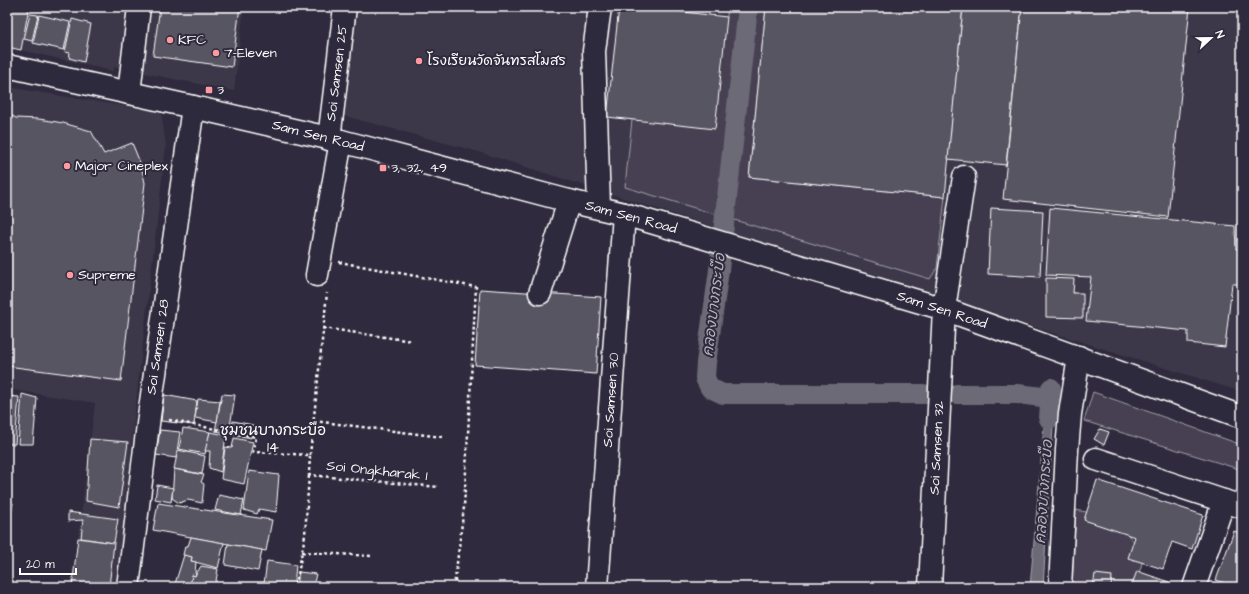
<svg xmlns="http://www.w3.org/2000/svg" width="1249" height="594" font-family="'Architects Daughter','Playpen Sans Thai',sans-serif">
<style>
.built{fill:#3c3749}
.green{fill:#464152;stroke:#a2a0a8}
.water{fill:#6d6a77;stroke:#a7a6ad}
.lines{fill:none;stroke-linecap:round;stroke-linejoin:round}
.canal{stroke:#6d6a77;stroke-width:20}
.building{fill:#595564;stroke:#fff}
.minor-casing{stroke:#fff;stroke-width:25}
.major-casing{stroke:#fff;stroke-width:25}
.path{stroke:#fff;stroke-width:2.5;stroke-dasharray:3 3;stroke-linecap:butt}
.minor{stroke:#2f2a3d;stroke-width:22}
.major{stroke:#2f2a3d;stroke-width:22}
.poi-dot{fill:#ff9aa2;stroke:#2f2a3d;stroke-width:1.5}
.labels{text-anchor:middle;dominant-baseline:central;stroke-width:4;stroke-linejoin:round;paint-order:stroke}
.poi-label{font-size:14px;fill:#fff;stroke:#2f2a3d;text-anchor:start}
.street-label{font-size:14px;fill:#fff;stroke:#2f2a3d}
.water-label{font-size:15px;font-style:italic;fill:#b6b4bb;stroke:#2f2a3d}
.neighbourhood-label{font-size:15px;fill:#fff;stroke:#2f2a3d}
</style>
<rect width="100%" height="100%" fill="#2f2a3d"/>
<filter id="ink" filterUnits="userSpaceOnUse"><feTurbulence type="fractalNoise" baseFrequency=".025" numOctaves="2"/><feDisplacementMap in="SourceGraphic" scale="8" xChannelSelector="R" yChannelSelector="G"/><feConvolveMatrix kernelMatrix="1 2 1 2 8 2 1 2 1" color-interpolation-filters="sRGB"/></filter>
<g filter="url(#ink)">
<g class="built">
<polygon points="7,7 244,7 234,91 114,67 113,71 7,47"/>
<polygon points="354,7 1242,7 1242,392 730,232 479,152 341,115"/>
<polygon points="7,87 161,112 166,145 135,410 118,587 72,587 95,403 7,389"/>
</g>
<g class="green">
<polygon points="727,7 766,7 749,177 945,197 937,268 930,279 625,187 632,120 727,17"/>
<polygon points="1093,392 1242,445 1242,470 1084,421"/>
<polygon points="1076,510 1111,517 1145,553 1135,587 1072,587"/>
</g>
<polygon class="water" points="1047,392 1055,394 1043,587 1030,587"/>
<g class="lines">
<g class="canal">
<polyline points="748,7 719,270 706,363 705,378 710,388 723,394 924,394"/>
<polyline points="956,394 1018,394 1050,398"/>
<polyline points="1049,419 1051,388"/>
</g>
</g>
<g class="building">
<polygon points="12,7 29,7 21,50 7,47 7,31"/>
<polygon points="160,7 240,7 232,67 153,56"/>
<polygon points="619,7 639,7 727,17 715,129 607,117"/>
<polygon points="766,7 963,7 945,197 749,177"/>
<polygon points="963,7 1022,7 1006,165 948,159"/>
<polygon points="1022,7 1190,7 1168,217 1003,199"/>
<polygon points="30,14 38,15 32,41 24,39"/>
<polygon points="39,15 70,22 64,50 33,43"/>
<polygon points="72,19 91,24 84,62 69,58 70,53 65,52"/>
<polygon points="7,113 16,118 39,119 63,123 91,131 104,154 132,143 141,165 145,183 121,381 7,366"/>
<polygon points="991,208 1043,211 1040,277 988,274"/>
<polygon points="1050,208 1235,226 1236,249 1242,250 1242,284 1232,284 1225,347 1188,343 1188,331 1086,321 1091,277 1046,275"/>
<polygon points="1046,278 1074,279 1073,293 1083,293 1083,318 1046,317"/>
<polygon points="480,289 601,297 596,374 475,365"/>
<polygon points="22,394 37,398 33,444 18,444"/>
<polygon points="222,394 235,395 229,433 215,431"/>
<polygon points="164,395 197,401 194,425 161,421"/>
<polygon points="7,396 19,397 15,444 7,444"/>
<polygon points="198,399 220,401 217,422 195,418"/>
<polygon points="233,421 253,425 251,438 231,434"/>
<polygon points="183,428 210,432 205,454 179,449"/>
<polygon points="1100,429 1109,432 1104,445 1094,439"/>
<polygon points="160,430 180,432 176,458 156,455"/>
<polygon points="210,432 226,435 221,472 209,468 210,451 205,451"/>
<polygon points="234,438 253,442 244,484 221,479 225,447 232,448"/>
<polygon points="90,439 128,442 119,507 86,501"/>
<polygon points="178,450 205,456 202,474 174,469"/>
<polygon points="174,469 204,475 201,482 204,484 202,503 188,500 179,503 172,498"/>
<polygon points="249,471 279,475 276,512 259,509 257,514 244,510"/>
<polygon points="1097,480 1203,515 1192,549 1172,542 1163,569 1128,558 1135,537 1084,520"/>
<polygon points="157,485 173,488 171,502 155,499"/>
<polygon points="219,495 244,500 241,515 215,510"/>
<polygon points="7,502 13,503 7,535"/>
<polygon points="158,503 272,520 266,551 153,530"/>
<polygon points="68,512 118,519 114,543 81,538 83,520 68,521"/>
<polygon points="1234,531 1242,534 1242,587 1236,587 1216,580"/>
<polygon points="191,537 224,543 218,568 191,561 192,557 183,555 185,546 188,546"/>
<polygon points="78,538 114,543 109,587 72,587"/>
<polygon points="228,544 262,550 258,571 225,565"/>
<polygon points="184,555 192,557 191,561 196,562 195,573 196,574 195,576 192,575 190,587 174,587"/>
<polygon points="267,561 296,565 294,587 264,584"/>
<polygon points="201,566 218,569 215,587 190,587 192,575 195,576"/>
<polygon points="1137,571 1169,582 1167,587 1131,587"/>
<polygon points="299,572 316,574 313,587 294,587 294,585 296,585"/>
<polygon points="1095,574 1112,576 1111,587 1093,587"/>
</g>
<g class="lines">
<defs>
<g id="minor">
<polyline points="129,93 139,7"/>
<polyline points="329,139 345,7"/>
<polyline points="599,207 594,51 600,7"/>
<polyline points="317,275 341,141"/>
<polyline points="540,293 569,201"/>
<polyline points="1096,459 1242,507"/>
<polyline points="128,587 149,416 193,107"/>
<polyline points="597,587 624,214"/>
<polyline points="930,587 944,309 964,177"/>
<polyline points="1060,587 1067,450 1070,414 1079,357"/>
<polyline points="1194,587 1224,501"/>
</g>
<polyline id="major" points="7,66 193,107 341,141 569,201 624,214 944,309 1242,417"/>
</defs>
<use href="#minor" class="minor-casing"/>
<use href="#major" class="major-casing"/>
<g class="path">
<polyline points="339,262 476,287 464,507 454,587"/>
<polyline points="323,328 412,341"/>
<polyline points="169,420 256,437 253,452 310,455 309,475 438,487"/>
<polyline points="314,421 442,437"/>
<polyline points="310,455 327,293"/>
<polyline points="302,552 371,556"/>
<polyline points="297,580 305,535 309,475"/>
</g>
<use href="#minor" class="minor"/>
<use href="#major" class="major"/>
</g>
</g>
<g class="poi-dot">
<circle cx="170" cy="40" r="4"/>
<circle cx="216" cy="53" r="4"/>
<circle cx="419" cy="61" r="4"/>
<rect x="205" y="86" width="8" height="8" rx="2"/>
<circle cx="67" cy="166" r="4"/>
<rect x="379" y="164" width="8" height="8" rx="2"/>
<circle cx="70" cy="275" r="4"/>
</g>
<g class="labels">
<g class="poi-label">
<text x="178" y="40">KFC</text>
<text x="224" y="53">7-Eleven</text>
<text x="427" y="61">โรงเรียนวัดจันทรสโมสร</text>
<text x="217" y="90">3</text>
<text x="75" y="166">Major Cineplex</text>
<text x="391" y="168">3, 32, 49</text>
<text x="78" y="275">Supreme</text>
</g>
<g class="street-label">
<text transform="translate(337 73) rotate(-83)">Soi Samsen 25</text>
<text transform="translate(318 136) rotate(14)">Sam Sen Road</text>
<text transform="translate(631 217) rotate(15)">Sam Sen Road</text>
<text transform="translate(942 310) rotate(18)">Sam Sen Road</text>
<text transform="translate(158 347) rotate(-82)">Soi Samsen 28</text>
<text transform="translate(611 400) rotate(-86)">Soi Samsen 30</text>
<text transform="translate(937 448) rotate(-87)">Soi Samsen 32</text>
<text transform="translate(377 471) rotate(6)">Soi Ongkharak 1</text>
</g>
<g class="water-label">
<text transform="translate(714 305) rotate(-83)">คลองบางกระบือ</text>
<text transform="translate(1044 492) rotate(-86)">คลองบางกระบือ</text>
</g>
<g class="neighbourhood-label">
<text x="273" y="430">ชุมชนบางกระบือ<tspan x="273" dy="17">14</tspan></text>
</g>
</g>
<rect width="1249" height="594" fill="none" stroke="#2f2a3d" stroke-width="24"/>
<rect x="12" y="12" width="1225" height="570" fill="none" stroke="#fff" stroke-width="1.5" filter="url(#ink)"/>
<g transform="translate(1211 38) rotate(68)" stroke="#2f2a3d" stroke-width="3" paint-order="stroke">
<path d="M0-3L7 15L0 10L-7 15Z" fill="#ffffff"/>
<text y="-6" font-size="11" font-weight="bold" text-anchor="middle" fill="#ffffff">N</text>
</g>
<path d="M20 568v6h56v-6" fill="none" stroke="#ffffff" stroke-width="2"/>
<text x="26" y="568" font-size="12" fill="#ffffff" stroke="#2f2a3d" stroke-width="3" paint-order="stroke">20 m</text>
</svg>
